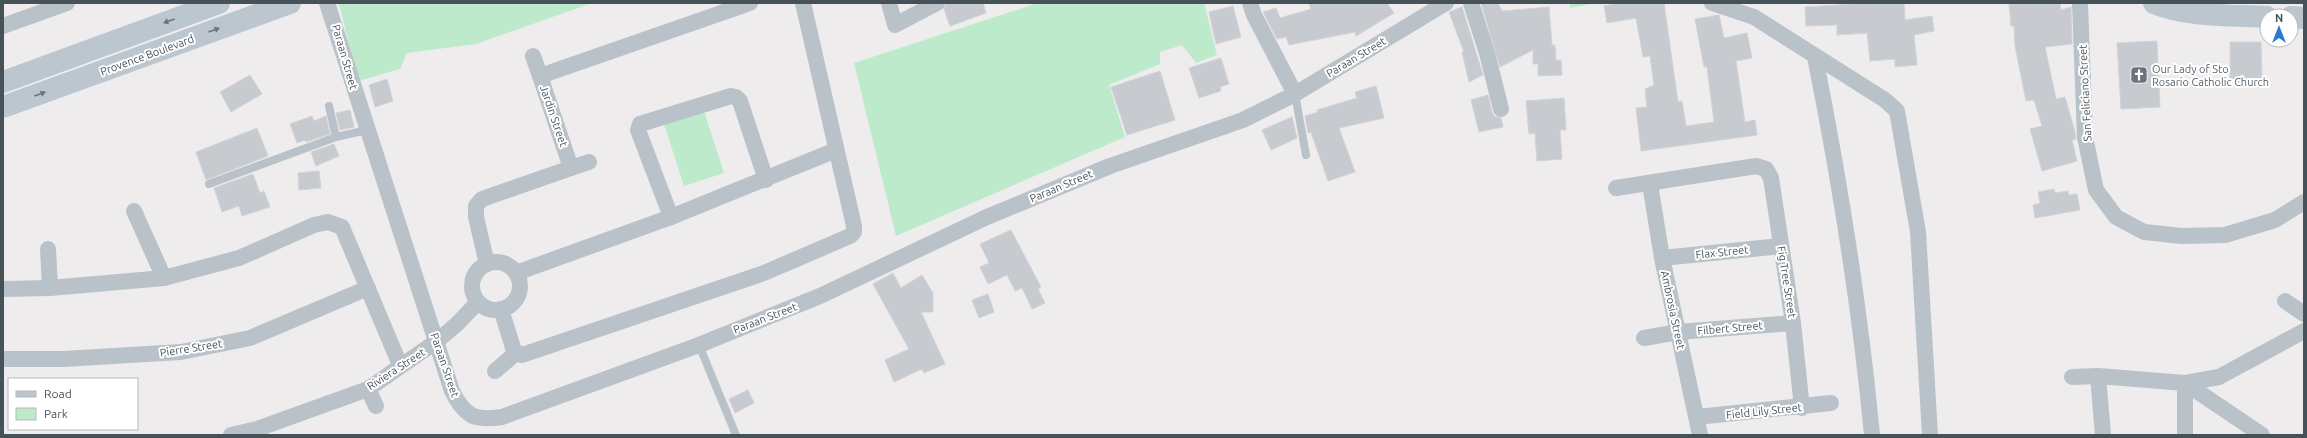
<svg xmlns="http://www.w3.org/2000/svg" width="2307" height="438" font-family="Ubuntu,sans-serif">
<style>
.green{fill:#bdeacb}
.building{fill:#c7cacf;stroke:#d1d3d8}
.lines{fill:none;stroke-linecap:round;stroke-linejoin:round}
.lane{stroke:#b9c2c8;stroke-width:8}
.street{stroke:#b9c2c8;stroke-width:16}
.secondary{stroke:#bbc6cf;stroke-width:22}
.oneway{fill:#69747c}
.labels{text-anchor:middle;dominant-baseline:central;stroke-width:4;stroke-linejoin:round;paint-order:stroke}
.street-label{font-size:11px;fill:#465158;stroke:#fff}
.worship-label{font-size:11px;fill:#5b616d;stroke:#fff;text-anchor:start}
</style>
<rect width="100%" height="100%" fill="#efeced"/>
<g class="green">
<polygon points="592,3 476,44 407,53 400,69 358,81 339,4"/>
<polygon points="1038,3 1204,3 1217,55 1196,63 1182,45 1160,52 1160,64 1109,85 1125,137 896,236 854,63"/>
<polygon points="1570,3 1596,3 1570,8"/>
<polygon points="703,108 724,173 684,186 663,121"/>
</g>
<g class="building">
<polygon points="946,3 983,3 986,13 950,26 944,9"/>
<polygon points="1309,3 1387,3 1394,13 1356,36 1355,32 1289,45 1286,37 1277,39 1263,12 1276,8 1280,18 1311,9"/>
<polygon points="1481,3 1498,3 1502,11 1549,7 1552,45 1555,45 1556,61 1561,60 1562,75 1538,76 1538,64 1533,64 1533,50 1500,67"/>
<polygon points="1621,3 1664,3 1678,102 1682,101 1686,126 1714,122 1707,67 1704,67 1695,19 1719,15 1724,38 1747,33 1752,58 1736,61 1745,122 1755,120 1757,135 1641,151 1636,108 1647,107 1645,89 1654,85 1650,56 1643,57 1636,18 1607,23 1604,6"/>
<polygon points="1872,3 1904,3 1905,20 1932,16 1934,31 1914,35 1917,65 1895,67 1895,59 1870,61 1867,33 1837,35 1837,25 1806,26 1805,7"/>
<polygon points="2060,3 2061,10 2071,7 2072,44 2045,47 2056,99 2065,97 2075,132 2076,139 2072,140 2077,161 2042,171 2030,129 2042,126 2034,100 2026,101 2015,46 2014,26 2011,26 2009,4"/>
<polygon points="1233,6 1241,37 1216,44 1209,12"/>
<polygon points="1462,7 1483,75 1469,82 1462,52 1464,52 1449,12"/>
<polygon points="2157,41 2160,107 2121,109 2117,43"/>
<polygon points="2230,42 2261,42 2262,82 2230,83"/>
<polygon points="1221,58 1229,84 1220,87 1221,91 1199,98 1189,68"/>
<polygon points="1160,71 1175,120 1127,135 1111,87"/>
<polygon points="250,75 262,94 231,112 220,92"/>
<polygon points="387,79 393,101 375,107 369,85"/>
<polygon points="1376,86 1384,118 1339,128 1355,172 1328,181 1311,132 1308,133 1305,116 1318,112 1317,110 1357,98 1355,92"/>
<polygon points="1488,95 1492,112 1494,116 1501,118 1503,127 1479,132 1471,100"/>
<polygon points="1564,98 1566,130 1560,130 1562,159 1537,161 1535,133 1529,134 1526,101"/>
<polygon points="350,110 354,127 340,130 336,113"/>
<polygon points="312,116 314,121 326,116 330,134 306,142 305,140 297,143 290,124"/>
<polygon points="1292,117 1297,138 1271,150 1262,130"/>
<polygon points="257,128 268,156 206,180 196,152"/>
<polygon points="334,144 339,156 316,166 311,152"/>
<polygon points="319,171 321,188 299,190 298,173"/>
<polygon points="253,174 260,193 264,191 270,207 242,216 239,206 222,212 214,188"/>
<polygon points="2054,189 2055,193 2068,191 2069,195 2077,194 2080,210 2035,218 2033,205 2040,203 2038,192"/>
<polygon points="1011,230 1041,287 1038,289 1045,303 1032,309 1022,288 1015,291 1007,275 988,284 980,267 989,263 980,244"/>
<polygon points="893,273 901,288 922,275 933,293 933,312 921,312 945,364 924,373 922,369 894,382 885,360 909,349 873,284"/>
<polygon points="988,294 994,312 979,318 972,300"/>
<polygon points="748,390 754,403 735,413 729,399"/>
</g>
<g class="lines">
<g class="lane">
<polyline points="1295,94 1306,155"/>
<polyline points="329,106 336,137"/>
<polyline points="209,184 336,137 367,130"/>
<polyline points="699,345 736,435"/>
</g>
<g class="street">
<path d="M327 3 452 391C465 417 475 421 502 417L699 345 820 296 987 217 1110 166 1243 120 1295 94 1446 3"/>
<polyline points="889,3 895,25 937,3"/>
<polyline points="1250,3 1254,15 1295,94"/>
<polyline points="1471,3 1487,53 1501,109"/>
<polyline points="1712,3 1754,17 1885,100 1897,111 1918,232 1930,435"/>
<polyline points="2080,3 2085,137 2096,190 2116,217 2144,232 2182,236 2225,235 2275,220 2304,202"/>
<polyline points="3,26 67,3"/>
<polyline points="533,56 540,76"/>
<path d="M1815 57C1840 182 1860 308 1872 435"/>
<polyline points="571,168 589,162"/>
<polyline points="1650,184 1662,258 1700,435"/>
<polyline points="1616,188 1756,166 1766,169 1771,178 1793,323 1802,408"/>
<polyline points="671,217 638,130 640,124 731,96 736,97 740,101 766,180"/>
<polyline points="48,249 50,288 164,278 134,211"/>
<polyline points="1662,258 1781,246"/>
<circle cx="496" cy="286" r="24"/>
<polyline points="487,264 476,217 476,206 482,199 571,168 540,76 750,3"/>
<polyline points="516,273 671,217 836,150"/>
<polyline points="164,278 239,258 314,225 328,222 342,227 400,365"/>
<polyline points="3,289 50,288"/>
<polyline points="2285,301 2304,314"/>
<polyline points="501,309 514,351 522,355 764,273 850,236 854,232 854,226 803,3"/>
<polyline points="1644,338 1678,332 1793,323"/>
<polyline points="3,359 63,359 181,352 250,338 368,288"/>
<polyline points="495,371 516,353"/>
<polyline points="2098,376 2103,435"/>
<polyline points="2072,377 2098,376 2185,383 2262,435"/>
<polyline points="368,389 376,406"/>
<polyline points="1697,417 1831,403"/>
<polyline points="231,435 257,429 368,389 437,341 457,324 478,302"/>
<polyline points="2185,435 2185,383 2219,377 2304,331"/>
</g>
<g class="secondary">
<path d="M2154 3C2188 17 2231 15 2267 17"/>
<polyline points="2291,17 2304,18"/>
<polyline points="3,82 219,3"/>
<polyline points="3,107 290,3"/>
</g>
</g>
<defs><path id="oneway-solid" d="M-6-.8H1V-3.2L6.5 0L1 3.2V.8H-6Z"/></defs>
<g class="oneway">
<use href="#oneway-solid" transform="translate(169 21) rotate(160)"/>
<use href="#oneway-solid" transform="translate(214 30) rotate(-20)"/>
<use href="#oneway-solid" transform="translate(40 94) rotate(-20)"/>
</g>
<defs>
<symbol id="church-square" viewBox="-11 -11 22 22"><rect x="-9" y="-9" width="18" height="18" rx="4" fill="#6b7280" stroke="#fff"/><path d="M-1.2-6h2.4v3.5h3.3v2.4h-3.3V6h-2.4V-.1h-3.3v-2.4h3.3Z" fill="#fff"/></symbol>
</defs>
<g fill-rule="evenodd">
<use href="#church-square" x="2129" y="65" width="20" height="20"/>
</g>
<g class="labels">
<g class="street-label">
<text transform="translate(147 55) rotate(-20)">Provence Boulevard</text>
<text transform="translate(345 57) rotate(74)">Paraan Street</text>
<text transform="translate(1356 57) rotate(-31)">Paraan Street</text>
<text transform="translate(2085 93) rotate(-93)">San Feliciano Street</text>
<text transform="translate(554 116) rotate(71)">Jardin Street</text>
<text transform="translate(1061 186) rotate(-23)">Paraan Street</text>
<text transform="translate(1722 252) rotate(-6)">Flax Street</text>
<text transform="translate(1787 282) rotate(81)">Fig Tree Street</text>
<text transform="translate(1673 310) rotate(78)">Ambrosia Street</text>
<text transform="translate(765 318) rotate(-21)">Paraan Street</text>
<text transform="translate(1730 328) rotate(-5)">Filbert Street</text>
<text transform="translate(191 348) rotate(-9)">Pierre Street</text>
<text transform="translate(445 365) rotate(71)">Paraan Street</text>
<text transform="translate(396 369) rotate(-33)">Riviera Street</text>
<text transform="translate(1764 411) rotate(-6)">Field Lily Street</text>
</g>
<g class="worship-label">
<text x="2152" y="69">Our Lady of Sto<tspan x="2152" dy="13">Rosario Catholic Church</tspan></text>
</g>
</g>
<rect width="2307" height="438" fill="none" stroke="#465158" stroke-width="8"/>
<rect x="8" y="378" width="130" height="52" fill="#ffffff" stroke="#b5b9bc"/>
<rect x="16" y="391" width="20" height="6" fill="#bbc6cf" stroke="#b5b9bc"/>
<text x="44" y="398" font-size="12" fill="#465158">Road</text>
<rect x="16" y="408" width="20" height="12" fill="#bdeacb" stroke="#b5b9bc"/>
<text x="44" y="418" font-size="12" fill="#465158">Park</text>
<g transform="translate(2279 28)"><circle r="19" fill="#ffffff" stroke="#b5b9bc"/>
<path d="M0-3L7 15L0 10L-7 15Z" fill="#277ccf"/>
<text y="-6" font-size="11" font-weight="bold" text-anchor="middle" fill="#465158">N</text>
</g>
</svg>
